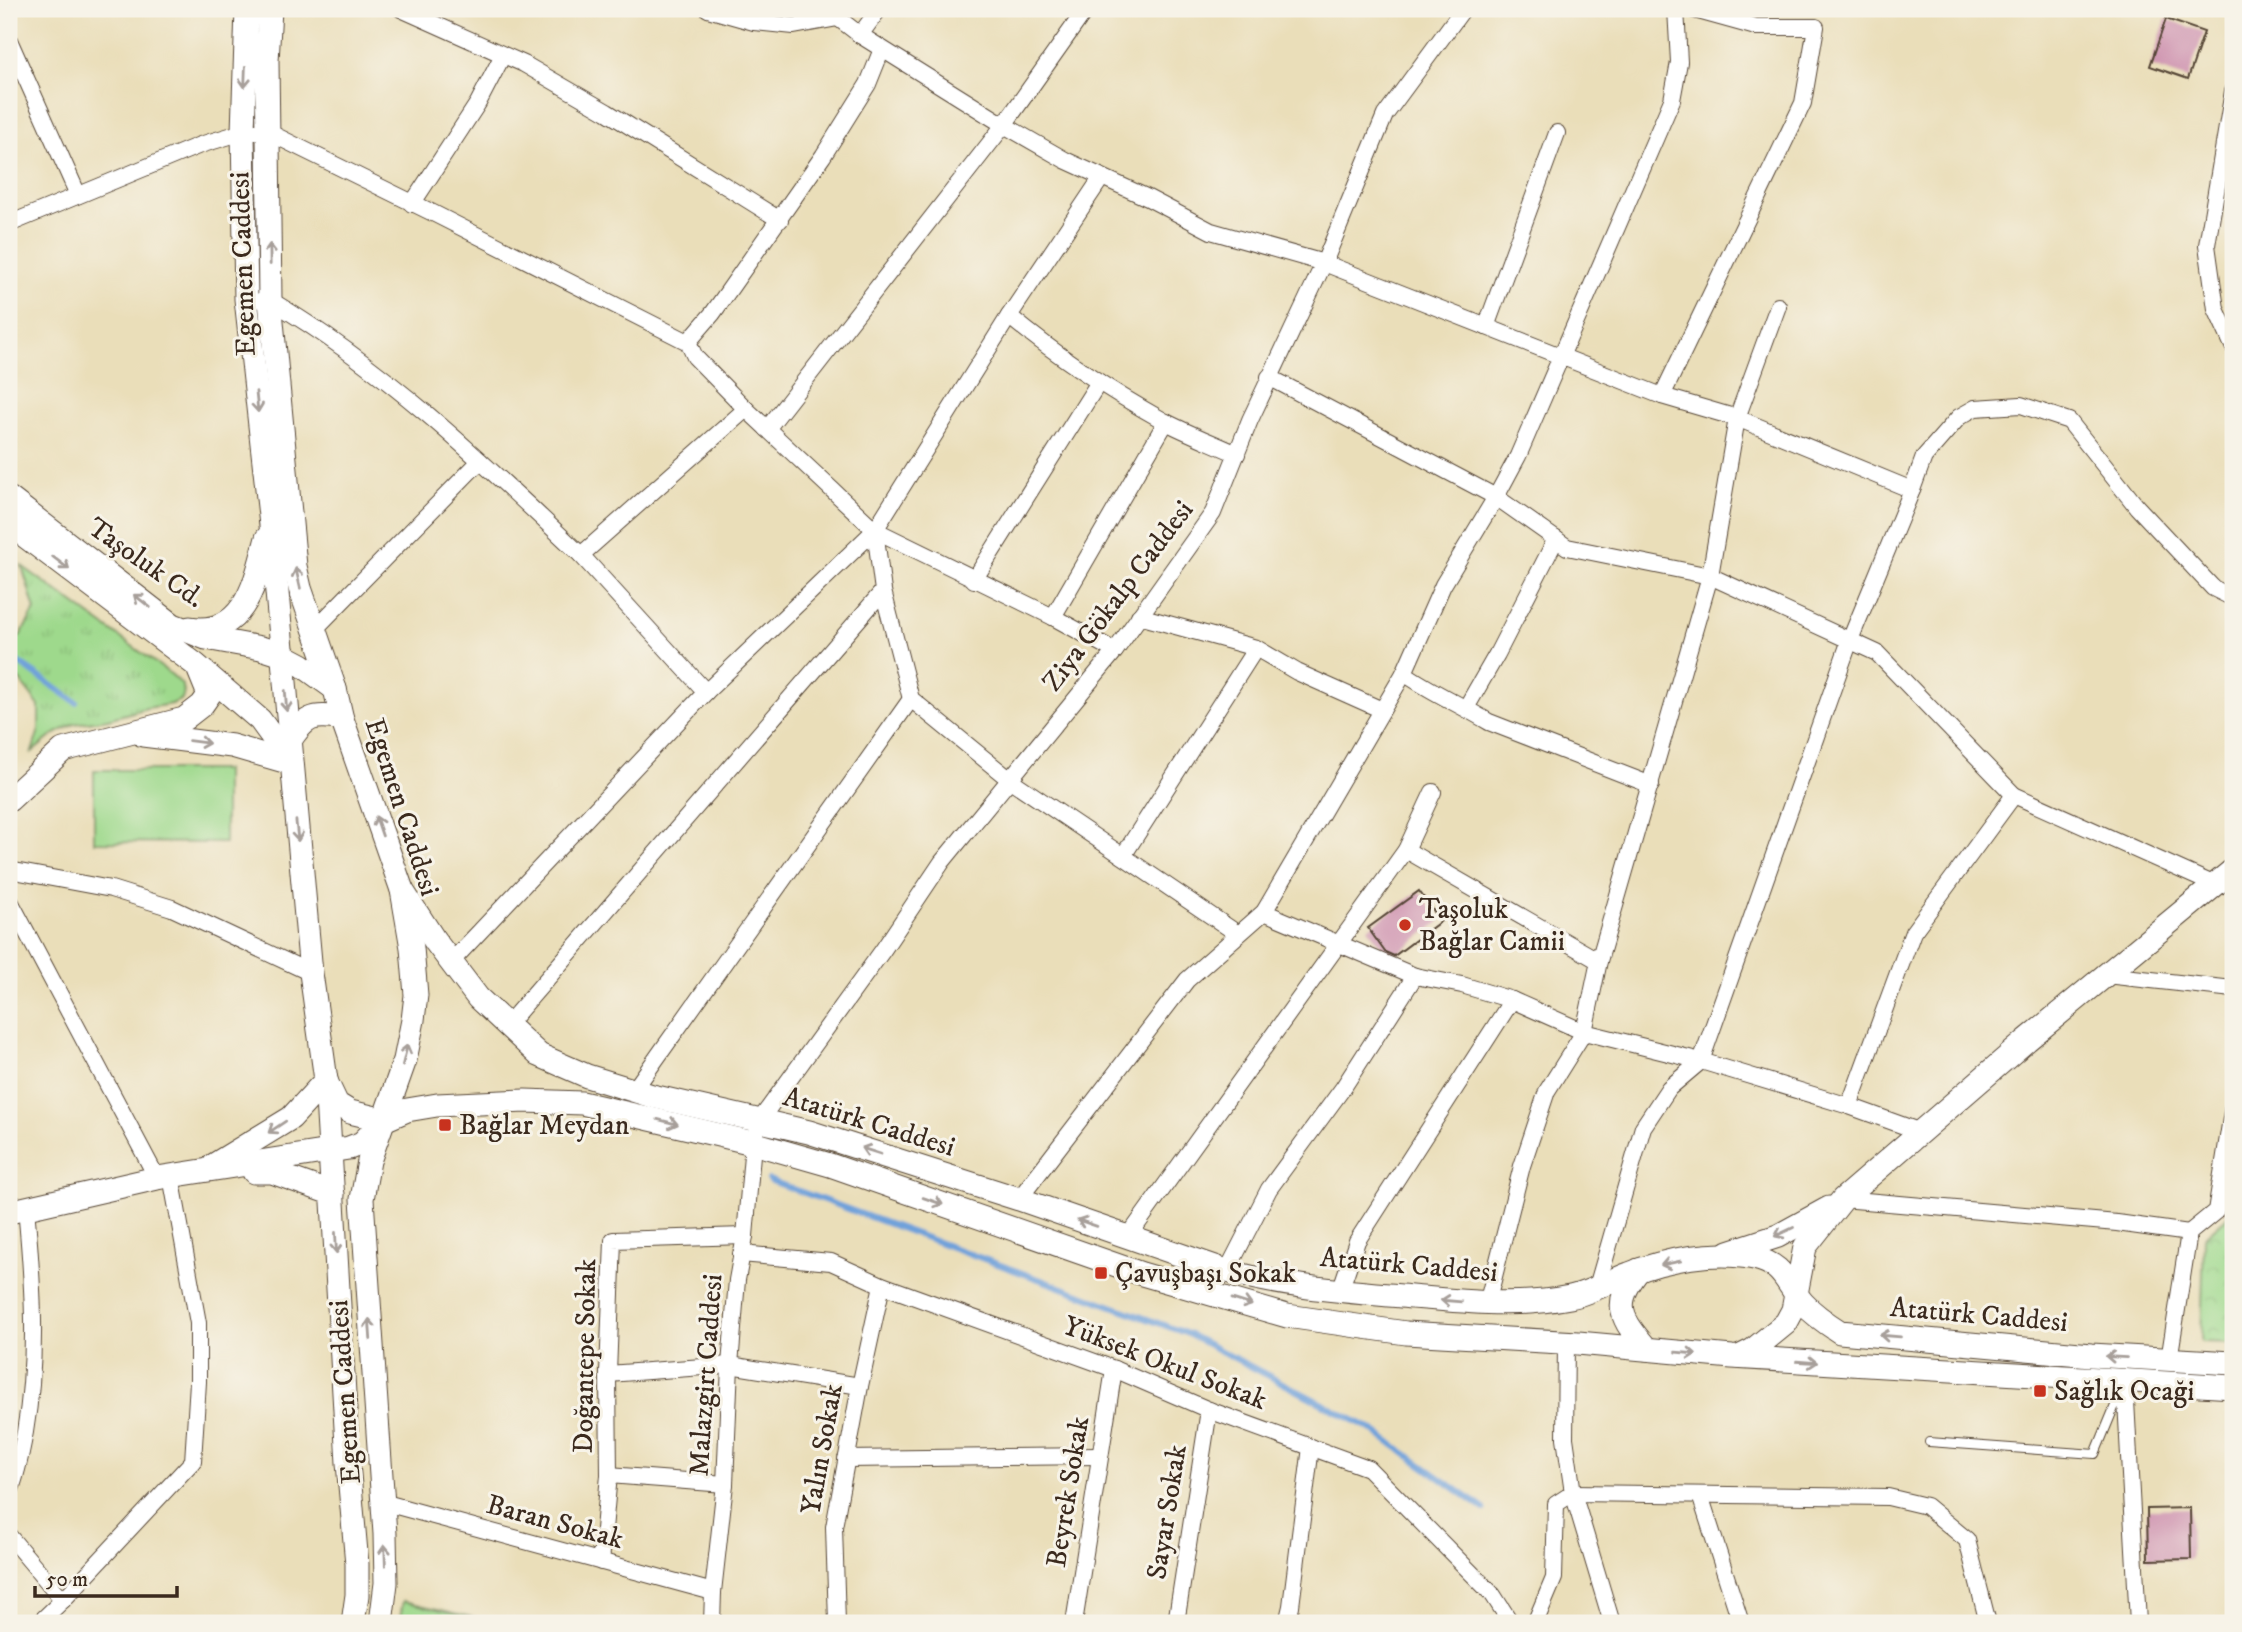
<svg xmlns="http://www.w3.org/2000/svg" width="2242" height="1632" font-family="'IM FELL DW Pica',serif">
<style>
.grass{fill:url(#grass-tufts);stroke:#6c8255;stroke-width:2}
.cemetery{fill:url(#cemetery-stones);stroke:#6c8255;stroke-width:2}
.park{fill:url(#park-crowns);stroke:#6c8255;stroke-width:2}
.garden{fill:#9ed98c;stroke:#6c8255;stroke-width:2}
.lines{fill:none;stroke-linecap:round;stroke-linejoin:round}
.stream{stroke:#70a1da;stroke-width:6}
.building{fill:#ce92af}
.lane-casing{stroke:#554535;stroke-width:10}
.street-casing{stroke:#554535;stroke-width:18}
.secondary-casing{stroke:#554535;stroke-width:25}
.lane{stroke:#fff;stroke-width:8}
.street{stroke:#fff;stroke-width:16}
.secondary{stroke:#fff;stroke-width:23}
.oneway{stroke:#a79f9a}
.poi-dot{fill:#c8321e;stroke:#f7f3e8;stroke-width:2.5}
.labels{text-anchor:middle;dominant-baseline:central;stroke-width:6;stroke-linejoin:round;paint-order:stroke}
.street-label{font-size:28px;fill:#3b2a1e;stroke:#f7f3e8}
.poi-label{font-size:28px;fill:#3b2a1e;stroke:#f7f3e8;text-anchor:start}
</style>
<defs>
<pattern id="grass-tufts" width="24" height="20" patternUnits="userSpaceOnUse" patternTransform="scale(1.75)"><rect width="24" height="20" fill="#9ed98c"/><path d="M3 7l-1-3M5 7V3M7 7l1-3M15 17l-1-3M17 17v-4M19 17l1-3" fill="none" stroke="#89ba78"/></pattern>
<pattern id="cemetery-stones" width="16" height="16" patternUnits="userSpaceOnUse" patternTransform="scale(1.75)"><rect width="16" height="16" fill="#9ed98c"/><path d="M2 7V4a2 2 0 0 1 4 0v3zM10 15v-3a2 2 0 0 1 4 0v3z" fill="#89ba78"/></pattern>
<pattern id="park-crowns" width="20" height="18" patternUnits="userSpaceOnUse" patternTransform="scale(1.75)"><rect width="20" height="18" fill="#9ed98c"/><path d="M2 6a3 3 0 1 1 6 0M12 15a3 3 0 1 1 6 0" fill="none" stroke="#89ba78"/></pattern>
</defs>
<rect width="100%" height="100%" fill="#f7f3e8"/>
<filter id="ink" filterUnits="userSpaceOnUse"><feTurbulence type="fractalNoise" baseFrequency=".0143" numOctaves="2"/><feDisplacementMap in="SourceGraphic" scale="14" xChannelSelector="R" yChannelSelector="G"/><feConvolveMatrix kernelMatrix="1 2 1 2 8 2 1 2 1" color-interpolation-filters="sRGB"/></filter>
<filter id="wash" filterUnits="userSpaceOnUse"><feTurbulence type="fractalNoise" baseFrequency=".00686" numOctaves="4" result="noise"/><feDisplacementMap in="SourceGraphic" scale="28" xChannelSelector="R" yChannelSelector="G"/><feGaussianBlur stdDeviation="1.57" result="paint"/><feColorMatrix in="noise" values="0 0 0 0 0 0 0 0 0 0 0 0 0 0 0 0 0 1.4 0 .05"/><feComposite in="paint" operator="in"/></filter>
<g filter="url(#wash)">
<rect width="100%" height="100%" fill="#eadeb9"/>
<path class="grass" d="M22 566 172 675C181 683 187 687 182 699L172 704 147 708 108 719 74 724 53 735 32 752 39 730V706L9 666V641L20 636 35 610Z"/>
<polygon class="cemetery" points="403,1601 497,1623 399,1623"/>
<polygon class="park" points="2233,1211 2233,1343 2201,1342 2204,1237"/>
<polygon class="garden" points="94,770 225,770 225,843 94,842"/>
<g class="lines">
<g class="stream">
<polyline points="9,656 76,702"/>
<polyline points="769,1180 1188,1334 1371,1429 1484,1509"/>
</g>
</g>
<g id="blocks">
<g class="building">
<polygon points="2166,19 2204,32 2188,79 2150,66"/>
<polygon points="1419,891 1441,921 1394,956 1385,952 1368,928"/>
<polygon points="2190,1508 2191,1559 2148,1560 2147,1509"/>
</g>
</g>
</g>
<g filter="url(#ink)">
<use href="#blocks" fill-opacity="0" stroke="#554535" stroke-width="2"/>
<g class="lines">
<defs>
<polyline id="lane" points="1929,1442 2095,1454 2121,1391"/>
<g id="street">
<polyline points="401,9 524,64 607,112 780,220"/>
<polyline points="708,9 754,22 794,26 838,18"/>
<polyline points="831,9 838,18 860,35 1004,125 1065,160 1148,198 1211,231 1324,263 1662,396 1737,418 1912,490"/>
<polyline points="860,35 879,9"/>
<polyline points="9,40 78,195"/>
<polyline points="2233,91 2207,245 2216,309 2233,346"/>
<polyline points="412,204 478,103 503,55"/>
<polyline points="9,224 200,145 243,132 268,132 433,213 688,342 695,357 746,409 875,530 1053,617 1115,651"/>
<path d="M262 300H270C385 368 484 463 581 555L746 409"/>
<path d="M1009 316C1057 356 1108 390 1164 421 1187 433 1213 443 1237 454"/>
<polyline points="1486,327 1557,133"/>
<polyline points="688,342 713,313 823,156 868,84 882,49"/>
<polyline points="1269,377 1496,497 1567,547 1710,576 1877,653 2014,795 2215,885"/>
<polyline points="1662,396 1803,103 1816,27 1756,27 1691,9"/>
<polyline points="767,429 1004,125 1086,9"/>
<polyline points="875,530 883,591 911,699 1009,779 1238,934"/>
<polyline points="581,555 706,692"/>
<polyline points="974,580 1099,382"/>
<polyline points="1139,616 1256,648 1297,672 1382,710"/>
<polyline points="1053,617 1166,422"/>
<polyline points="314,630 480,461"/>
<path d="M1404 673C1431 692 1461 705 1489 722L1651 785"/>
<polyline points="1466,708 1497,654 1556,539"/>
<polyline points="1406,850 1599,961"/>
<polyline points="1123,856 1256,648"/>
<polyline points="9,870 111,889 172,908 311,973"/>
<polyline points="9,899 157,1178"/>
<polyline points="1264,912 1415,976 1462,985 1512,1000 1584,1032 1701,1061 1849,1106 1921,1132"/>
<polyline points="451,962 706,692 875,530 1009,316 1102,177"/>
<polyline points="2106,975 2233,989"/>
<polyline points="507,1025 883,591"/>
<polyline points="634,1090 911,699"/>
<polyline points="1849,1106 1913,932 2014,795"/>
<polyline points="1019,1199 1187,980 1264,912 1404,673 1443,585 1496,497 1518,456 1672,100 1679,62 1676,9"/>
<polyline points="1843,1199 2117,1223 2189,1233"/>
<polyline points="1128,1237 1406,850 1433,792"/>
<polyline points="741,1254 831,1262 882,1285 1114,1369 1209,1410 1368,1468 1493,1595 1511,1623"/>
<polyline points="1227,1271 1269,1189 1343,1088 1415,976"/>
<polyline points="1597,1287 1643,1127 1669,1088 1701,1061 1850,640 1912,490 1924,457 1959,417 1975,408 2021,405 2069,421 2137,507 2213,588 2233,598"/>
<polyline points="1340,1291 1357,1241 1512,1000"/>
<polyline points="1487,1304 1522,1166 1547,1091 1584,1032 1599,961 1710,576 1737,418 1778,306"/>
<polyline points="1566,1343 1565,1438 1573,1493 1612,1623"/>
<polyline points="2169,1360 2189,1233 2216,1211 2233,1106"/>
<polyline points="608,1374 730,1365 860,1386"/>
<polyline points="2125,1382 2138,1623"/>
<polyline points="846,1459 1100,1456"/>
<polyline points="609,1475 725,1484"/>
<path d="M9 1494C17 1475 21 1454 25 1432 38 1357 33 1283 26 1208"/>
<polyline points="1700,1495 1741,1623"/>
<polyline points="382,1502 713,1592"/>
<polyline points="9,1536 63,1600"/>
<polyline points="601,1562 609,1475 608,1374 613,1240 745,1236"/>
<polyline points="39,1623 63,1600 193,1461 198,1382 198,1323 171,1176"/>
<polyline points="712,1623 713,1592 725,1484 730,1365 737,1280 745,1236 753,1143 760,1120 883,950 942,862 1115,651 1213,513 1250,420 1324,263 1385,115 1463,9"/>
<polyline points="837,1623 834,1527 860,1386 882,1285"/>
<polyline points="1074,1623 1114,1369"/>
<polyline points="1176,1623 1209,1410"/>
<polyline points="1287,1623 1291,1606 1311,1447"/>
<polyline points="1535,1623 1554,1578 1556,1504 1573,1493 1888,1497 1926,1506 1967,1540 1988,1623"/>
</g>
<g id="secondary">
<polyline points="247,9 243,132 246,299 271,525 311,973 326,1080 348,1463 357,1564 357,1595 353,1623"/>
<polyline points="270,9 267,61 270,300 295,566 300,588 335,689 342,719 402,890 412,948 416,995 413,1020 405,1060 369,1161 362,1199 385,1534 386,1583 381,1623"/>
<polyline points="9,498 173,625 206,638 261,648 283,655 302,665 335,689"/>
<polyline points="9,520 17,530 196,665 260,720 289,760"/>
<path d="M190 628C247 637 256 578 267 538"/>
<polyline points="143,735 232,746 291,763"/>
<path d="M289 742C305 717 313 713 342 719"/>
<polyline points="9,800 63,750 184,719 202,705 209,695 198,668"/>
<path d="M402 890 435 941 478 998 539 1055 587 1076 652 1096 809 1132 1019 1199 1227 1271C1284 1287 1342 1291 1401 1296 1458 1301 1513 1308 1570 1297 1590 1293 1610 1281 1629 1274 1666 1259 1715 1250 1754 1258 1785 1265 1785 1283 1803 1303 1814 1315 1826 1323 1840 1332L2091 1355 2233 1363"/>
<polyline points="327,1083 337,1104 350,1112 384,1120"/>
<polyline points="214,1165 291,1118 326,1080"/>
<polyline points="254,1172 272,1172 333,1194"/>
<polyline points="9,1212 157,1178 349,1148 362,1143 384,1120 407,1110 437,1105 525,1101 582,1103 753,1143 830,1165 1142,1274 1287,1316 1406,1333 1578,1343 1732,1357 2233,1387"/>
<polyline points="1729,1252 1778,1236 1829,1208"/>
<path d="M1639 1270C1611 1304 1621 1319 1647 1349"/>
<polyline points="1739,1357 1753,1350 1786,1323 1793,1310 1805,1247 1843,1199 2027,1040 2233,870"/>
</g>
</defs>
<use href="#lane" class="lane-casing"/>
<use href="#street" class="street-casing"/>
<use href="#secondary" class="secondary-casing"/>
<use href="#lane" class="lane"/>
<use href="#street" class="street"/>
<use href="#secondary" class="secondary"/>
</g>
<defs><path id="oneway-shaft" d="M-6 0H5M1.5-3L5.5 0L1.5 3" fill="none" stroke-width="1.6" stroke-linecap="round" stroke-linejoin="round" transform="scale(1.75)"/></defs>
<g class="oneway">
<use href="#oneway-shaft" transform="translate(245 77) rotate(92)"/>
<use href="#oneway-shaft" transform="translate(270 254) rotate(-91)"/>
<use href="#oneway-shaft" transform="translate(257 402) rotate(84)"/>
<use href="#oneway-shaft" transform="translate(61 563) rotate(37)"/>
<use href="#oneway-shaft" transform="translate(298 578) rotate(-103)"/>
<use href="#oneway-shaft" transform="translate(142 601) rotate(-142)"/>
<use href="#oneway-shaft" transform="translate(286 701) rotate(86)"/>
<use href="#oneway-shaft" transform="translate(199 742) rotate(7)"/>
<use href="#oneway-shaft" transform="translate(379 826) rotate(-109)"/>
<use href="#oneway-shaft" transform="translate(297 831) rotate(84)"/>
<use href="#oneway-shaft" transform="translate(405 1055) rotate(-76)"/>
<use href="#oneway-shaft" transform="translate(668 1122) rotate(14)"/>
<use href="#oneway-shaft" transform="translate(277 1127) rotate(146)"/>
<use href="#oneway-shaft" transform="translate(871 1151) rotate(-162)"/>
<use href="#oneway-shaft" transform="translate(933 1201) rotate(19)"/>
<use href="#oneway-shaft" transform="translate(1087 1223) rotate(-161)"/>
<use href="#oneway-shaft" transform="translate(1784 1232) rotate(155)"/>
<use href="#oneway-shaft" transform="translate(336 1243) rotate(87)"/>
<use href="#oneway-shaft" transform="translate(1671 1263) rotate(168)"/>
<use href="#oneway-shaft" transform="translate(1451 1301) rotate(-175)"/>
<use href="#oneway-shaft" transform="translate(1242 1302) rotate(17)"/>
<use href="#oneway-shaft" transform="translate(370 1329) rotate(-94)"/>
<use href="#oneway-shaft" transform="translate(1890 1336) rotate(-175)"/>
<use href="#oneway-shaft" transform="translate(1686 1353) rotate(5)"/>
<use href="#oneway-shaft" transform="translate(2116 1357) rotate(-177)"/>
<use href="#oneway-shaft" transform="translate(1807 1362) rotate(4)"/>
<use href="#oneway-shaft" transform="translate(385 1555) rotate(-92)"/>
</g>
</g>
<g class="poi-dot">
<circle cx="1405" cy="925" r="7"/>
<rect x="438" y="1118" width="14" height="14" rx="3.5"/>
<rect x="1094" y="1266" width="14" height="14" rx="3.5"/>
<rect x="2033" y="1384" width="14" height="14" rx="3.5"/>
</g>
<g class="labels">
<g class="street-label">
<text transform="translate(243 264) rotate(-92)">Egemen Caddesi</text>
<text transform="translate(146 563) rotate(35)">Taşoluk Cd.</text>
<text transform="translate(1118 596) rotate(-53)">Ziya Gökalp Caddesi</text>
<text transform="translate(402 807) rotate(72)">Egemen Caddesi</text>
<text transform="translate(869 1122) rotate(17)">Atatürk Caddesi</text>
<text transform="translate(1409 1265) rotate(5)">Atatürk Caddesi</text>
<text transform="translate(1979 1315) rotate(5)">Atatürk Caddesi</text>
<text transform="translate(585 1356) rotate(-89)">Doğantepe Sokak</text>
<text transform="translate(1165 1363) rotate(21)">Yüksek Okul Sokak</text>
<text transform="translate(706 1375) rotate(-86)">Malazgirt Caddesi</text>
<text transform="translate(345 1392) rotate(-94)">Egemen Caddesi</text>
<text transform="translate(822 1449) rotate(-80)">Yalın Sokak</text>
<text transform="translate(1068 1492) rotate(-81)">Beyrek Sokak</text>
<text transform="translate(1167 1512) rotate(-81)">Sayar Sokak</text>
<text transform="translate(555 1522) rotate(15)">Baran Sokak</text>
</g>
<g class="poi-label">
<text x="1419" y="909">Taşoluk<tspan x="1419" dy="32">Bağlar Camii</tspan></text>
<text x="459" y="1125">Bağlar Meydan</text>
<text x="1115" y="1273">Çavuşbaşı Sokak</text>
<text x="2054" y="1391">Sağlık Ocaği</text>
</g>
</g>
<rect width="2242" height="1632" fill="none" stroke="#f7f3e8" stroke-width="35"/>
<path d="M35 1586v10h142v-10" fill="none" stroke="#3b2a1e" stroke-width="3.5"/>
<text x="46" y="1586" font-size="21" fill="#3b2a1e" stroke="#f7f3e8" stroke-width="5" paint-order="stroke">50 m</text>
</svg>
